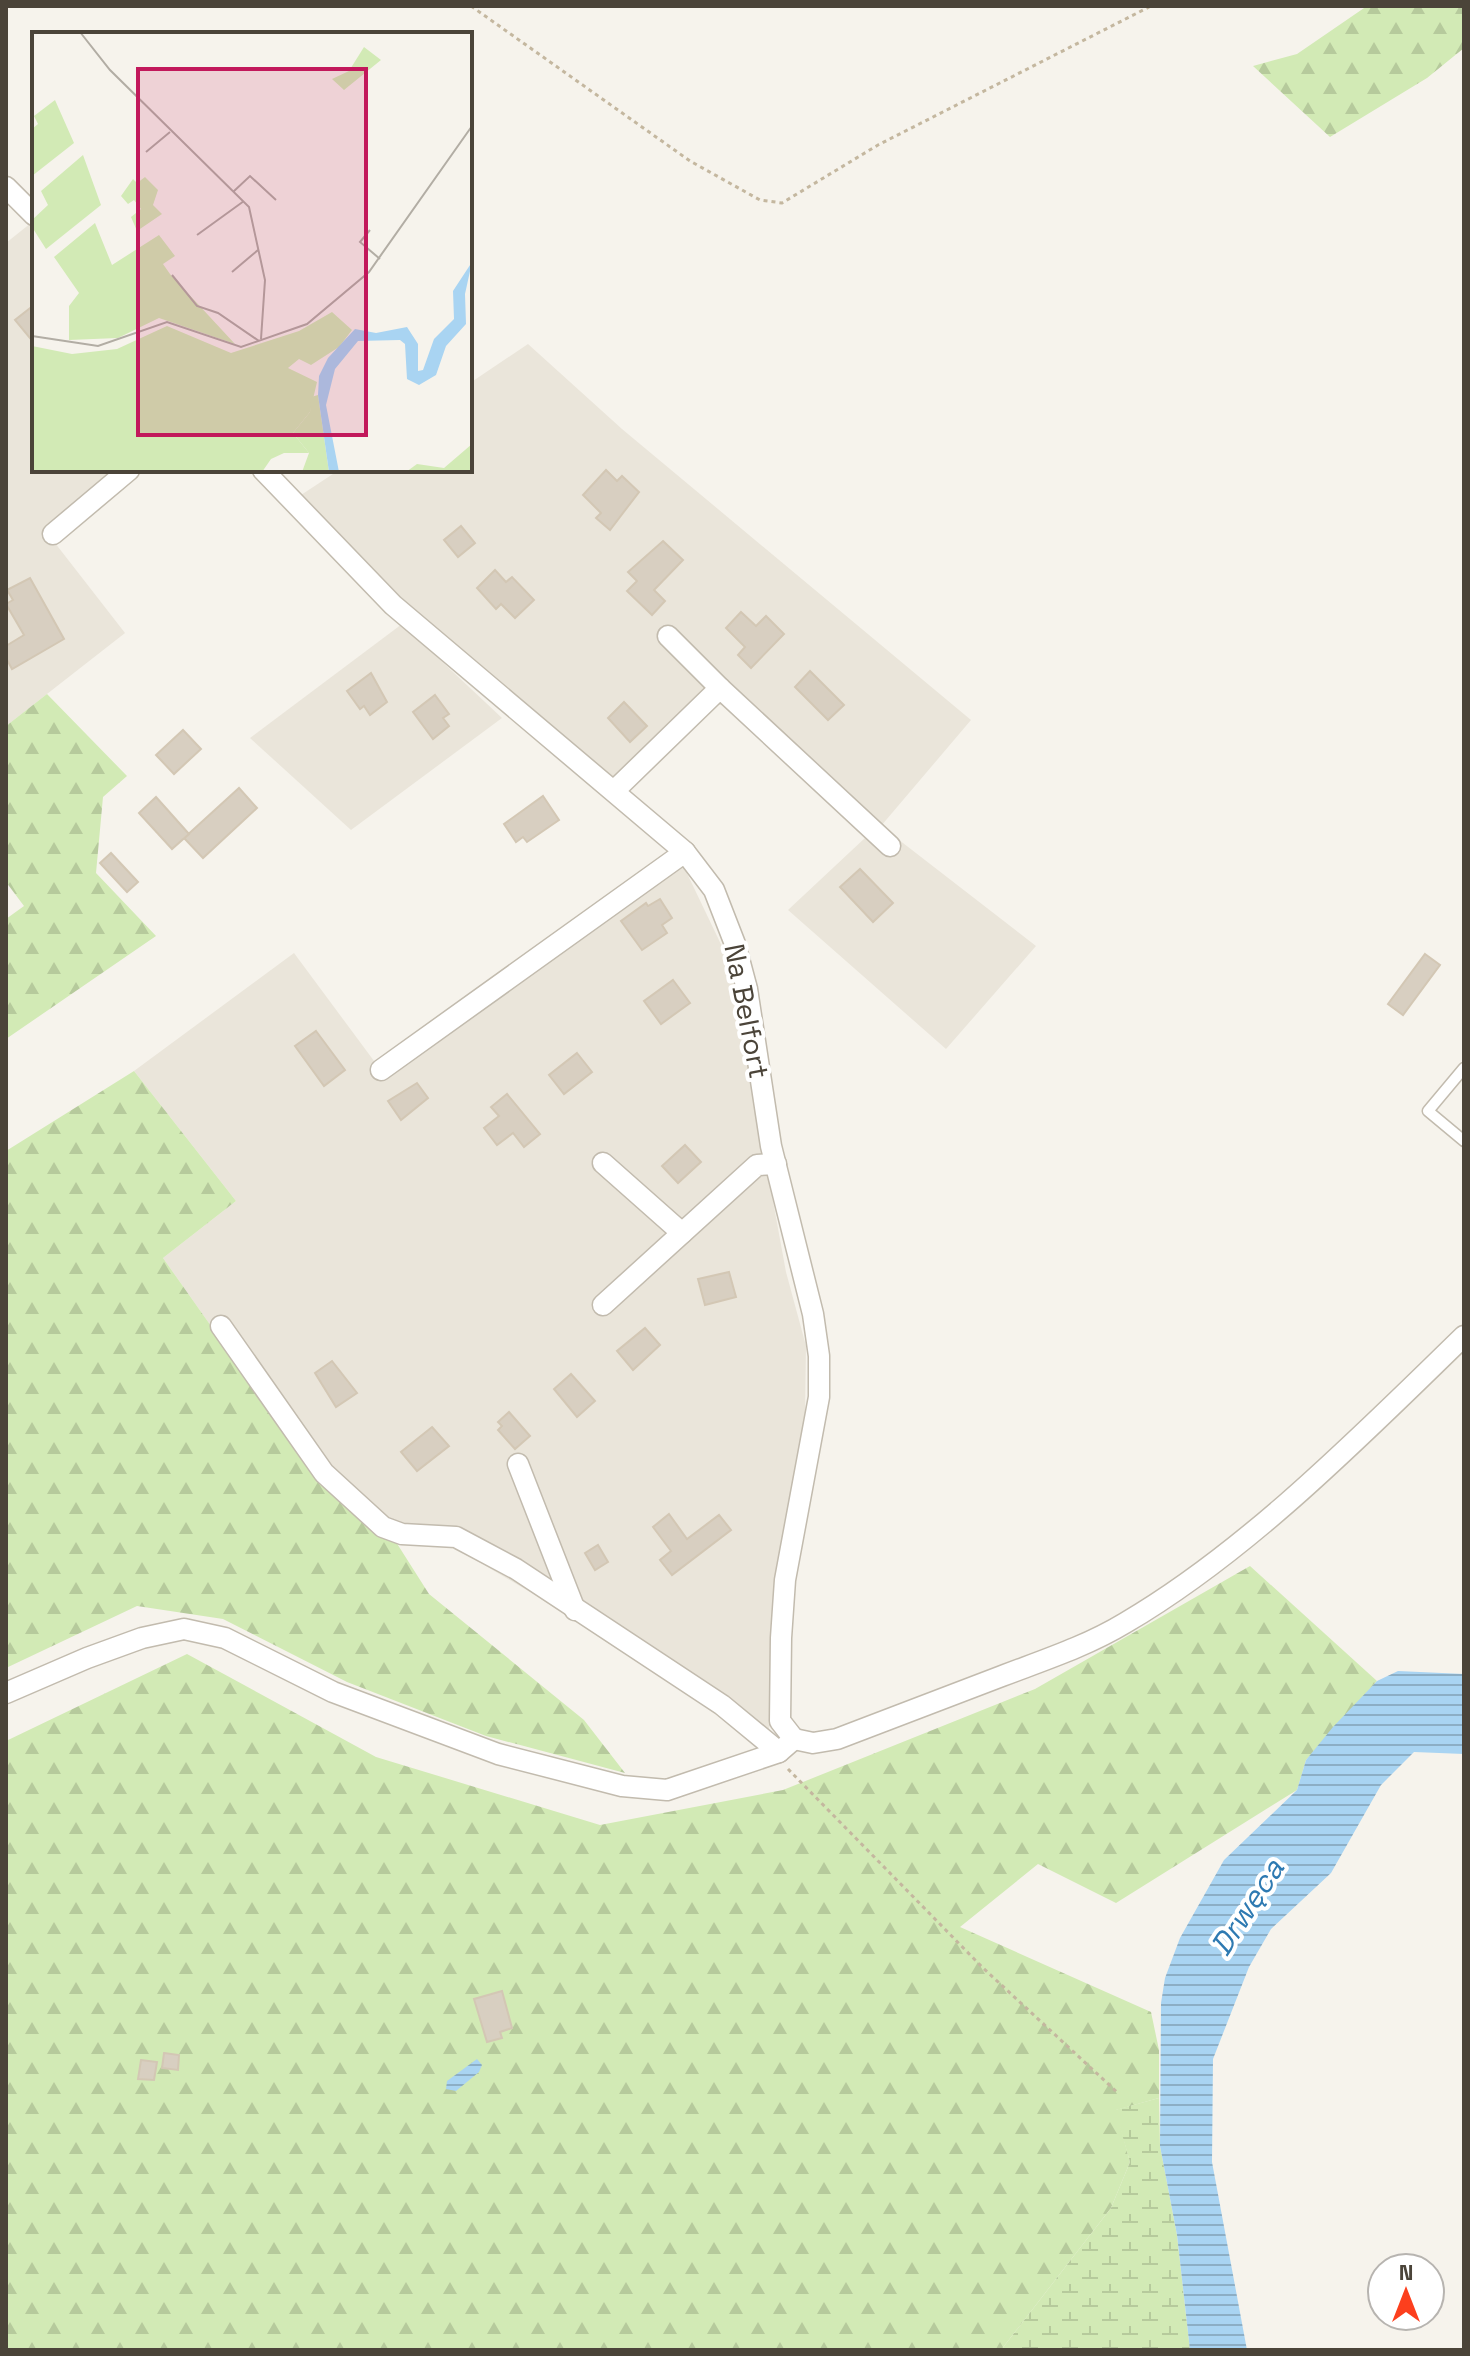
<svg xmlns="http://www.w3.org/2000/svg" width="1470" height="2356" font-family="'Space Grotesk',sans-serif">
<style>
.residential{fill:#eae5da}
.forest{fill:url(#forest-firs)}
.wetland{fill:url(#wetland-marsh)}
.water{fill:url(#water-rules)}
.building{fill:#d8cfc1;stroke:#d3c7b4;stroke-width:2}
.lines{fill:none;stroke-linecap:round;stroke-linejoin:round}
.lane-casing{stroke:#c2bbae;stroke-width:13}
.street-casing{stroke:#c2bbae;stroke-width:23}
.path{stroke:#c4b79f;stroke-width:3;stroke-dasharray:4 4;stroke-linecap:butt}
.lane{stroke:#fff;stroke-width:10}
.street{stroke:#fff;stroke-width:20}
.labels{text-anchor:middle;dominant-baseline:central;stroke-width:8;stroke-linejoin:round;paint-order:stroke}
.street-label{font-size:28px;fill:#4b4439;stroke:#fff}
.water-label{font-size:30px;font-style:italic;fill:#2e7ab2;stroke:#fff}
.inset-road{fill:none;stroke:#b2ada4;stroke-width:2}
.view{fill:#c2185b;fill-opacity:0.15;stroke:#c2185b;stroke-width:4}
.inset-edge{fill:none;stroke:#4b4439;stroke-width:4}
</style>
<defs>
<pattern id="forest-firs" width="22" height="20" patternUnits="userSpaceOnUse" patternTransform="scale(2)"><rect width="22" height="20" fill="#d2eab5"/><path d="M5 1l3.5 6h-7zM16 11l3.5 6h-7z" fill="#b6ca9c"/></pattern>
<pattern id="wetland-marsh" width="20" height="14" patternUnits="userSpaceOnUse" patternTransform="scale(2)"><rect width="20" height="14" fill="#d2eab5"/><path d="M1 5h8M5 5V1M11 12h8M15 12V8" fill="none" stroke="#b6ca9c"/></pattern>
<pattern id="water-rules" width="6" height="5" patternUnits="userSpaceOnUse" patternTransform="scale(2)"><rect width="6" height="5" fill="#a9d4f2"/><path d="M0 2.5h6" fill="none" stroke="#8caec5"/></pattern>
</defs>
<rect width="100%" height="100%" fill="#f6f3ec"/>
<g class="residential">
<polygon points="31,223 34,227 34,470 140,470 55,543 125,633 6,726 6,243"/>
<polygon points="528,344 622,429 971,720 881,826 1036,946 946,1049 788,910 866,837 736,708 711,703 627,788 492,679 403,599 301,495 339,470 470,470 470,383"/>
<polygon points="402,624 502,718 351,830 250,738"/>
<polygon points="683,865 729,961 786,1272 806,1346 805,1416 779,1564 770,1646 770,1726 761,1743 530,1592 450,1545 396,1542 319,1479 163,1258 236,1201 134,1071 294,953 377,1065"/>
</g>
<g class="forest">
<polygon points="1367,6 1464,6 1464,48 1427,78 1330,137 1253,66 1297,54"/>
<polygon points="47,694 127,776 103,797 96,873 156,936 6,1039 6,919 24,906 6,882 6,726"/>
<polygon points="134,1071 236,1201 163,1258 319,1479 396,1542 429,1594 584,1720 625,1773 486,1736 347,1682 223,1619 137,1606 6,1668 6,1151"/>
<polygon points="1250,1566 1377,1681 1306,1760 1297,1790 1116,1903 1038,1864 960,1927 1151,2012 1159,2050 1159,2098 1116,2110 1130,2162 1111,2208 1001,2350 6,2350 6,1741 187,1654 376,1757 600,1825 783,1790 1035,1689"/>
</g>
<polygon class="wetland" points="1159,2098 1160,2146 1177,2235 1190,2350 1001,2350 1111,2208 1130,2162 1115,2110"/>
<g class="water">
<polygon points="1398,1671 1464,1674 1464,1754 1414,1752 1381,1785 1331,1873 1271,1929 1249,1967 1213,2059 1212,2162 1247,2350 1190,2350 1177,2235 1160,2146 1161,2003 1165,1978 1180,1938 1224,1860 1297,1790 1306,1760 1333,1727 1377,1681"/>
<polygon points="477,2059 482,2065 479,2072 456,2091 446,2089 447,2081"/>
</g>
<g class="building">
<polygon points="34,305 34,343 15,320"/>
<polygon points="606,470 617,481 622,476 639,492 610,530 596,518 601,513 583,495"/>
<polygon points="461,526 475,543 458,557 444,540"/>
<polygon points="663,541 683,560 654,590 665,601 652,615 627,591 637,581 628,572"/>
<polygon points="495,570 506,582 512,577 534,600 515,618 501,604 496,609 477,588"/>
<polygon points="30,578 64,639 12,669 6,658 6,646 24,635 6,604 13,600 7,590"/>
<polygon points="741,612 756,626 766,616 784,634 751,668 738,655 745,647 726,628"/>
<polygon points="810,671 844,705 828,720 795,687"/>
<polygon points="371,673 387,702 370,715 364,706 360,709 347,691"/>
<polygon points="435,695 449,714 443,718 449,726 433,739 413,712"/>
<polygon points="624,702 647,726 630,742 608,718"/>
<polygon points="183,730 201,749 174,774 156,755"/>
<polygon points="239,788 257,808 203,858 184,838"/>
<polygon points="543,796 559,820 527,842 523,837 516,842 504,824"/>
<polygon points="156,797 189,834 172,849 139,813"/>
<polygon points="111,853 138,882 127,892 100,863"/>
<polygon points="860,869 893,903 873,922 840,887"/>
<polygon points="660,899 672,918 662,925 667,933 642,950 621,921 646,903 648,906"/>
<polygon points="1425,954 1440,965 1403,1015 1388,1004"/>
<polygon points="673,980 690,1003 661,1024 644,1001"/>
<polygon points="316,1031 345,1070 324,1086 295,1046"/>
<polygon points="577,1053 592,1072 564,1094 549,1075"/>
<polygon points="417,1083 428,1098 401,1120 388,1101"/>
<polygon points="507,1094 540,1134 524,1147 513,1133 497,1145 484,1128 499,1116 491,1107"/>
<polygon points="685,1145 701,1162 678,1183 662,1166"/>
<polygon points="729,1272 736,1297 705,1305 698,1279"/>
<polygon points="645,1328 660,1345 633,1370 617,1351"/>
<polygon points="332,1361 357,1393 336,1407 315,1373"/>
<polygon points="571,1374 595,1401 577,1417 554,1389"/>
<polygon points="509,1412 530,1436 515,1449 498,1430 502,1426 498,1422"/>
<polygon points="432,1427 449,1446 417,1471 401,1452"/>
<polygon points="669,1514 687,1539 719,1515 731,1530 672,1575 660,1560 671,1551 653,1527"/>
<polygon points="598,1545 608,1562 595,1570 585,1553"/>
<polygon points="502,1991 512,2028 500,2032 502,2038 487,2042 474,1999"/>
<polygon points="164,2053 179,2055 178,2070 162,2068"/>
<polygon points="141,2060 157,2062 154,2080 138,2079"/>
</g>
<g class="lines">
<defs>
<polyline id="lane" points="1464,1068 1428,1111 1464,1141"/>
<g id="street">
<polyline points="6,187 34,215"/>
<polyline points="263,470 393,605 685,852 714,890 735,944 747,989 771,1146 813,1314 819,1356 819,1397 785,1580 781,1638 780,1721 794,1739"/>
<polyline points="53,534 129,470"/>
<polyline points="668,636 720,688"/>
<polyline points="614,791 720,688 890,846"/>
<polyline points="381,1070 685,852"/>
<polyline points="603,1163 682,1233"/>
<polyline points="603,1305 757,1165 776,1164"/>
<polyline points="221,1326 324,1473 383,1527 402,1534 456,1537 516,1569 722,1705 779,1752"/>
<polyline points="518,1464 575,1610"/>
<polyline points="6,1693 87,1658 142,1638 184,1629 225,1638 333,1692 498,1754 622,1786 667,1790 779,1752 794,1739"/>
<path d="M794 1739 813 1743 837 1739C892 1718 947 1697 1002 1676 1044 1660 1087 1646 1125 1623 1248 1551 1362 1435 1464 1336"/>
</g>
</defs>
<use href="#lane" class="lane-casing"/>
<use href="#street" class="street-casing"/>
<g class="path">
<polyline points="471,6 690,161 760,200 782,203 878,145 1151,6"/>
<polyline points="788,1769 982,1967 1119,2094"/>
</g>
<use href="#lane" class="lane"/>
<use href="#street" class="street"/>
</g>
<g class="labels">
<g class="street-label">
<text transform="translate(747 1011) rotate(79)">Na Belfort</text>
</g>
<g class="water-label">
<text transform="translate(1247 1907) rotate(-57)">Drwęca</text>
</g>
</g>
<g transform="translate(32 32)">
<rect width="440" height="440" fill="#f6f3ec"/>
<path d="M332 15 349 28 312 58 300 47 317 39ZM23 68 42 111 0 144V97L6 92 2 84ZM51 123 69 173 14 217 0 195V188L16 173 9 159ZM113 145 126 158 121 173 130 182 105 199 99 185 109 177 102 168 96 172 89 164 101 147 105 151ZM63 191 80 233 127 203 143 224 131 232 138 242 203 312 127 286 86 306 37 308V274L47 261 22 225ZM300 280 320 298 307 315 279 333 267 327 256 336 285 350 278 380 261 401 277 421H252L239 427 230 440H0V314L40 322 85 317 135 294 199 321 267 299ZM440 412V440H374L385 432 412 436Z" fill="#d2eab5"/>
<path d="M286 363 297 440H270L277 421 261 401 278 380 279 365Z" fill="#d2eab5"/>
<path d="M440 230 433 262 434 292 414 314 404 343 387 353 375 347 373 312 368 308 326 309 303 337 294 373 307 440H297L286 363 287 344 296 326 323 297 344 301 375 295 386 312V339L391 338 402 307 422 287 421 259Z" fill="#a9d4f2"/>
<path class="inset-road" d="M48 0 78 38 217 175 233 248 229 307M114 120 138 100M201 160 218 144 244 168M338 198 328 210 348 227M165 203 212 169M200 240 226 218M140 243 165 274 186 281 227 309M0 304 66 314 135 290 209 315 275 292 337 240 440 94"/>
<path class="view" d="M106 37H334V403H106Z"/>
<rect width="440" height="440" class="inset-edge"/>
</g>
<rect width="1470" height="2356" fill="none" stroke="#4b4439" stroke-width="16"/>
<g transform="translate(1406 2292)"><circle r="38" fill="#ffffff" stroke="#b7b4b0" stroke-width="2"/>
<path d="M0-6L14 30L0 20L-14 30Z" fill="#fc3f1d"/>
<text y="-12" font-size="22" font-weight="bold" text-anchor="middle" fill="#4b4439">N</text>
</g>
</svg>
